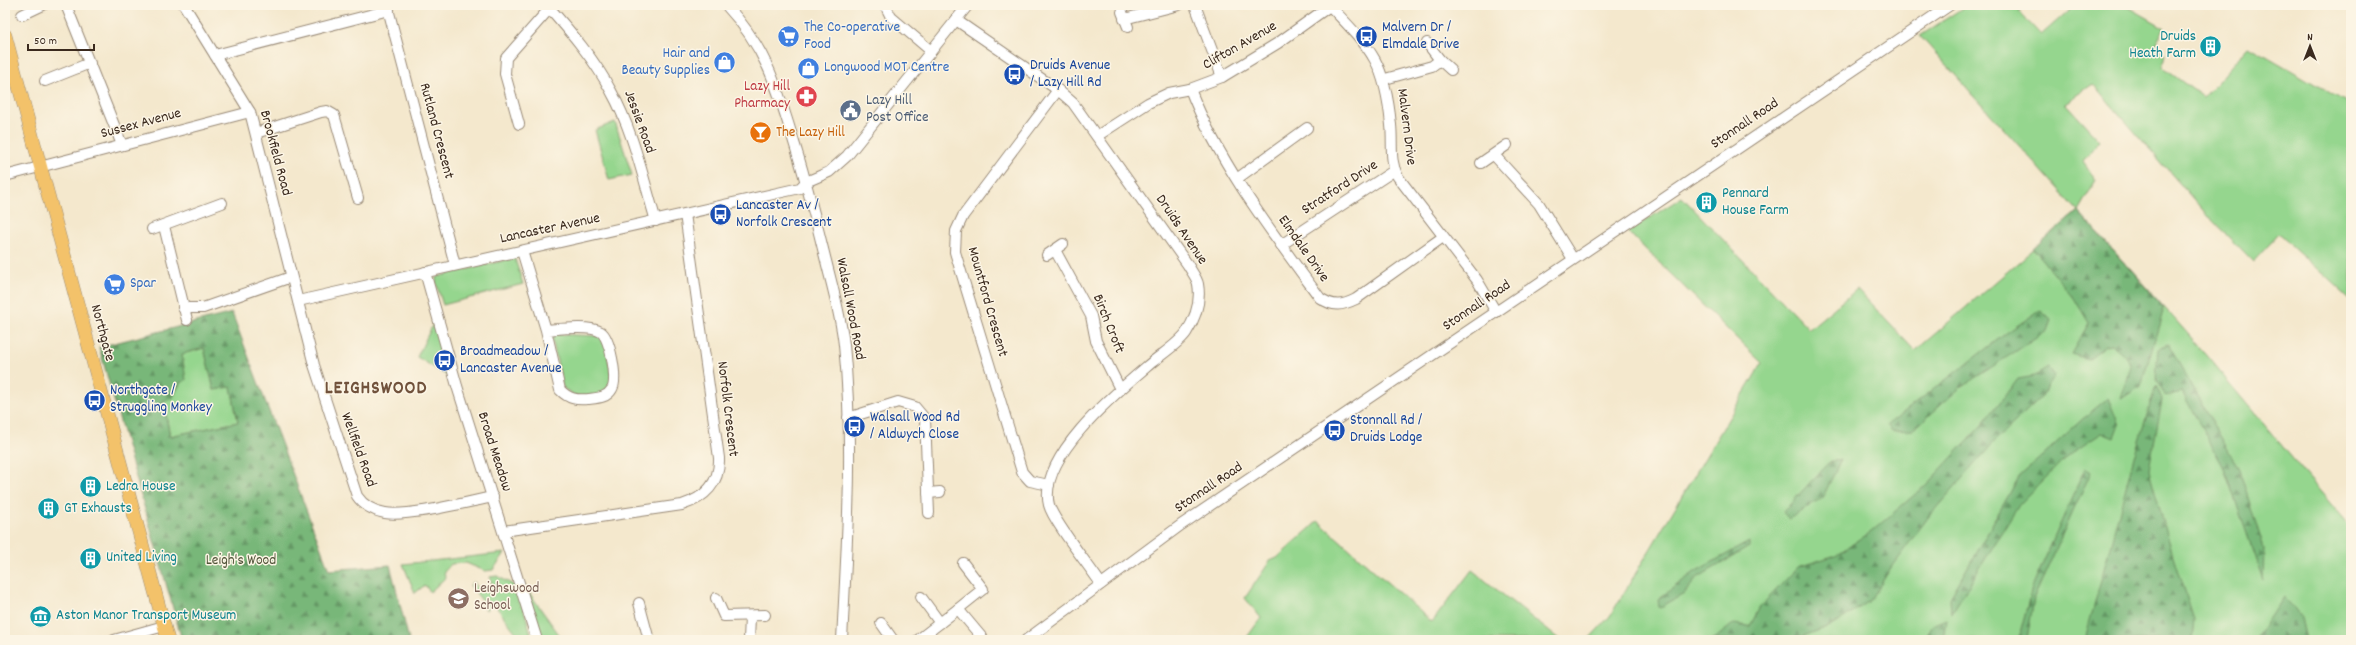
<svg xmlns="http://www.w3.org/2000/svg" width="2356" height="645" font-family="Dekko,sans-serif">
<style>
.green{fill:#95d68e;stroke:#688056}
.forest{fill:url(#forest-firs);stroke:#5a704c;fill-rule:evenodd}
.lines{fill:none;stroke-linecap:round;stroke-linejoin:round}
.minor-casing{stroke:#988976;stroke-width:12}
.major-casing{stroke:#988976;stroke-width:14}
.minor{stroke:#fff;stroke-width:10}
.major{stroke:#f3c26a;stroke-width:13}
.labels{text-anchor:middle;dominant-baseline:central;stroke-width:3;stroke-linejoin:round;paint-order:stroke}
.shop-label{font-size:15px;fill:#366cbe;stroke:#fcf5e5;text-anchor:start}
.transit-label{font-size:15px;fill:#164399;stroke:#fcf5e5;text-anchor:start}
.culture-label{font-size:15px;fill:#0d838f;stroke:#fcf5e5;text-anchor:start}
.street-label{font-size:15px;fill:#3b2a1e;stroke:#fcf5e5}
.health-label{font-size:15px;fill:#be3a42;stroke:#fcf5e5;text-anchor:end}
.service-label{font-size:15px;fill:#4e5e75;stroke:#fcf5e5;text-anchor:start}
.food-label{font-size:15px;fill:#c56008;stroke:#fcf5e5;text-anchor:start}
.park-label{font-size:15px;fill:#52553a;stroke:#fcf5e5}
.education-label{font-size:15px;fill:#785e54;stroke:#fcf5e5;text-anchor:start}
.district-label{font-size:19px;font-weight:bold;letter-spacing:1px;fill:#71523c;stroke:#fcf5e5}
</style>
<defs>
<pattern id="forest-firs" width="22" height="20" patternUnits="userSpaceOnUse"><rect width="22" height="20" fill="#78b779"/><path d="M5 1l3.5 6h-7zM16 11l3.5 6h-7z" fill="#649563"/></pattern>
</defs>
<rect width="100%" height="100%" fill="#fcf5e5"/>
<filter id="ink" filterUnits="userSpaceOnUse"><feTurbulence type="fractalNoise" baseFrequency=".025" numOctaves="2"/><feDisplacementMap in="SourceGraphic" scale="8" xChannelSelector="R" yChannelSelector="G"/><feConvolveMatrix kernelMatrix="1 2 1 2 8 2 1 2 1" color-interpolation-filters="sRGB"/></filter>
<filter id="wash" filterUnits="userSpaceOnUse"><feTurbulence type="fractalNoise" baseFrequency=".012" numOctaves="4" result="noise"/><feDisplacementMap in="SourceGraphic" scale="16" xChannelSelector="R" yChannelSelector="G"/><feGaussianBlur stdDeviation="0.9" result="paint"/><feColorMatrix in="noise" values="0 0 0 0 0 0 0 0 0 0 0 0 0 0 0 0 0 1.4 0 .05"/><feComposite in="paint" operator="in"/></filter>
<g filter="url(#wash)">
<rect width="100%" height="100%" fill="#f4e8cd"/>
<g class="green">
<polygon points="1967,5 2016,5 2021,10 2019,12 2041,35 2075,5 2125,5 2165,28 2155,45 2165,54 2162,67 2203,97 2249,46 2351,105 2351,300 2279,234 2253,262 2208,216 2093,84 2065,103 2100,141 2083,161 2096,180 2078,211 2188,334 2351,528 2351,640 1588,640 1610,616 1762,363 1628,232 1682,197 1809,329 1857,289 1915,351 2078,211 1920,36"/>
<polygon points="615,122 632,175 609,180 595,130"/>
<polygon points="510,259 515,259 523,284 443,305 436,283 436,277"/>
<polygon points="436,318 454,380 417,357"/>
<polygon points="551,334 599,336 605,342 612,379 609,388 601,394 577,397 563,388"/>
<polygon points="204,348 214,390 231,386 238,422 170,436 163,401 172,399 180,383 182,354"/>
<polygon points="1318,521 1432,622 1472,570 1560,640 1245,640 1261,618 1245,598 1270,561 1277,558"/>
<polygon points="505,553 493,570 485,571 466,563 451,564 444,572 445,578 430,592 425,585 415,593 403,564"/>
<polygon points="497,576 517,587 533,640 518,640 520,638 494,604 486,610 481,604 483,602 470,585 474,582 478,589 492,585 490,577"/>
<polygon points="520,580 563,640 537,640"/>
</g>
<g class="forest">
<path d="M2078 211 2164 308 2141 386 2121 399C2129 373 2138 362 2112 345L2105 346 2088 359 2071 354 2089 323 2074 298 2033 249Z"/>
<polygon points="2040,310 2051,320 2047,331 1961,387 1913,430 1892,431 1887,425 2005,334"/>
<path d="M232 313 329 570 390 565 409 640H182L99 347ZM204 348 214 390 231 387 238 422 170 436 163 401 172 399 180 383 186 380 182 354Z"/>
<polygon points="2168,344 2239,469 2264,549 2263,580 2224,468 2182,392 2165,396 2156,380 2158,348"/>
<polygon points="2048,368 2054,376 2041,397 1995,441 1930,515 1892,566 1871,600 1833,625 1793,640 1713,640 1733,624 1750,626 1760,607 1798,567 1836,555 1871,532 1927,484 1982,425 2018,379 2035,376"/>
<polygon points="2156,386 2162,400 2149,470 2168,538 2194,619 2192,640 2085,640 2135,453"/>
<polygon points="2108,398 2119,425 2114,438 2102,433 2067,456 2019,505 1951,614 1950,598 2019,477 2087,415"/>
<polygon points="1841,459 1823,497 1789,519 1783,512 1828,463"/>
<polygon points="2085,468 2091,472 2034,598 2027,640 2018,640 2032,588"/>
<polygon points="1749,542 1749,547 1697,578 1684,594 1659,608 1658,599 1696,571"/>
<polygon points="2284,596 2301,618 2306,640 2255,640"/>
<polygon points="1946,619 1943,640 1924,640 1934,624"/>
</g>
</g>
<g filter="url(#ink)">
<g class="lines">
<defs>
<g id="minor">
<polyline points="66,5 122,145"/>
<path d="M184 5 250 112 314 365 357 496C363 505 374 511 385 513 408 517 467 502 493 497"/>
<polyline points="387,5 455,265"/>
<path d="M547 5C570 31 595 60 611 91 633 130 643 178 656 221"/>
<path d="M726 5C769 51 779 94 797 152 808 188 817 225 826 261 833 289 841 317 844 345 854 443 847 542 842 640"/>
<polyline points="885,5 891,17 931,51"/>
<polyline points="1195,5 1222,77"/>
<path d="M1330 6C1372 50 1385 62 1391 125 1393 143 1389 161 1398 177L1477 280 1496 312"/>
<polyline points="1122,12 1128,27"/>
<polyline points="22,15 43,5"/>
<polyline points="1124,19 1179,5"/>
<path d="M956 20 1058 90 1073 103 1188 265C1191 271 1197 278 1198 284 1201 301 1195 319 1186 333 1178 344 1162 354 1151 363 1118 391 1037 457 1049 505 1053 521 1090 567 1101 584"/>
<polyline points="1427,43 1440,60 1451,70"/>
<polyline points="215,55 389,10"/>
<polyline points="1385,79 1432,66 1440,60"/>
<polyline points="45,81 90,63"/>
<path d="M1190 89C1219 164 1273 234 1320 298 1333 307 1342 306 1356 299L1443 237"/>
<polyline points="519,124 505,74 506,58 550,8"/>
<polyline points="256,133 321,112 327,111 334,115 358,198"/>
<polyline points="1097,136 1148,103 1169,93 1190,89 1222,77 1278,43 1331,5"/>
<polyline points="1494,155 1539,204 1573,259"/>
<polyline points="1481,163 1507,145"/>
<polyline points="5,176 250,112"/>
<polyline points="1238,178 1307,128"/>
<polyline points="164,226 187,320"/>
<polyline points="152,229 222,203"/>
<polyline points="1281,245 1395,170"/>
<polyline points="1055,250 1091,316 1096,341 1120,389"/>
<path d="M522 251 546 330 560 390C569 399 576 400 588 399 597 398 607 398 612 389 618 379 610 338 601 332 590 325 559 329 546 330"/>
<polyline points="1047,255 1063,244"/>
<polyline points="425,272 457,386 537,640"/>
<polyline points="298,301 800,188 806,182 829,172 847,156 968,5"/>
<polyline points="183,308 203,308 291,277"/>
<polyline points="848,418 898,402 915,407 925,419 929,513"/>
<polyline points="1049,485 1030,481 1022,472 955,252 956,231 963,216 1058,90"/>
<polyline points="928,493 940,492"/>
<path d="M503 531 682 505C705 498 720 483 719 458L685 214"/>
<polyline points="921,597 940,623"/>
<polyline points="716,598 724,616 765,615"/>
<polyline points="639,603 649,640"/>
<polyline points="958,609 983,589 963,563"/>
<polyline points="881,623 893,640"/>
<polyline points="114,640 164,626"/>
<polyline points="749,640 750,617"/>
<polyline points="918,640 958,609 984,640"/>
<polyline points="1026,640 1181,525 1950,5"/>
</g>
<polyline id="major" points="5,35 168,640"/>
</defs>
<use href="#minor" class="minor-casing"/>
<use href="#major" class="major-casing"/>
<use href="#minor" class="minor"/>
<use href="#major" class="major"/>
</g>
</g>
<defs>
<symbol id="supermarket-disc" viewBox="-11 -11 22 22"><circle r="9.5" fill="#3f7fe0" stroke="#fcf5e5"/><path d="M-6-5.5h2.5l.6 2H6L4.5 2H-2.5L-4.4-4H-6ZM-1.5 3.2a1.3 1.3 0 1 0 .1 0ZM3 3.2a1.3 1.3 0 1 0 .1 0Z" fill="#fff"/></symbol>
<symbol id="bus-disc" viewBox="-11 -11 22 22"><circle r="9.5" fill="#1a4fb4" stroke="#fcf5e5"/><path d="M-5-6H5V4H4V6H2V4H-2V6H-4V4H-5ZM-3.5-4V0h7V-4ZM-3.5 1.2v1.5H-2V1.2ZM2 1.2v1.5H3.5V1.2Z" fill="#fff"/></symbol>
<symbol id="building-disc" viewBox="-11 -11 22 22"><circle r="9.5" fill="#0f9aa8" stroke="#fcf5e5"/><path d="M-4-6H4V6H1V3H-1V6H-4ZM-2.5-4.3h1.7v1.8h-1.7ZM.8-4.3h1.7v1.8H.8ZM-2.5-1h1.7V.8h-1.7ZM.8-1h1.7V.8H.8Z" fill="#fff"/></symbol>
<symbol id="shop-disc" viewBox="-11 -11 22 22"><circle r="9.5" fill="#3f7fe0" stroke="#fcf5e5"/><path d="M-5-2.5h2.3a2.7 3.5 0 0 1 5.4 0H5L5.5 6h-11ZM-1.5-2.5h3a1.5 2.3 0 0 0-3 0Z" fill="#fff"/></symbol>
<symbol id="pharmacy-disc" viewBox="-11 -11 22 22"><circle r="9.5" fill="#e0444e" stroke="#fcf5e5"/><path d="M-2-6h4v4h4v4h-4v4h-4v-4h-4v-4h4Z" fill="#fff"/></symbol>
<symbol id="civic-disc" viewBox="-11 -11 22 22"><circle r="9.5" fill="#5c6f8a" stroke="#fcf5e5"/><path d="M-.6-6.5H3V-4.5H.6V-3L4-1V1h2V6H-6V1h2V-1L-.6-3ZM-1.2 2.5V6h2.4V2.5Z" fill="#fff"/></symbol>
<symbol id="bar-disc" viewBox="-11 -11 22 22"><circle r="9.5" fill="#e8710a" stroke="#fcf5e5"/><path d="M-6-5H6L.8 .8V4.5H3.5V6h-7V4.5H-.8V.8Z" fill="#fff"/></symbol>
<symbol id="school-disc" viewBox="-11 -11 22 22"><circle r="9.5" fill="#8d6e63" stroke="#fcf5e5"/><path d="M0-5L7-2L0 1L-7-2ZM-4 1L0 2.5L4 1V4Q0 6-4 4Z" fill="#fff"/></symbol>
<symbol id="museum-disc" viewBox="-11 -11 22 22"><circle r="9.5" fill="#0f9aa8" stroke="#fcf5e5"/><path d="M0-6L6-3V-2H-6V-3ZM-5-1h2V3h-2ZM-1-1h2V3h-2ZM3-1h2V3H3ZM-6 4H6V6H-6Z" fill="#fff"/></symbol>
</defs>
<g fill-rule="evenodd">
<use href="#supermarket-disc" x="776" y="24" width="25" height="25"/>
<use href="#bus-disc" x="1354" y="24" width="25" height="25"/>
<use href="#building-disc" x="2198" y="34" width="25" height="25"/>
<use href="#shop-disc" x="712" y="50" width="25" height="25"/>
<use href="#shop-disc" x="796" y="56" width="25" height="25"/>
<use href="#bus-disc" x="1002" y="62" width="25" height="25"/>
<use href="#pharmacy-disc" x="794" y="84" width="25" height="25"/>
<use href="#civic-disc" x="838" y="98" width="25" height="25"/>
<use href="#bar-disc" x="748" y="120" width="25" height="25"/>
<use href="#building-disc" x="1694" y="190" width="25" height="25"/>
<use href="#bus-disc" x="708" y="202" width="25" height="25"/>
<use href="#supermarket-disc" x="102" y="272" width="25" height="25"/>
<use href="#bus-disc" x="432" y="348" width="25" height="25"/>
<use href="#bus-disc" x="82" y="388" width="25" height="25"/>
<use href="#bus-disc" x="842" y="414" width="25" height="25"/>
<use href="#bus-disc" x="1322" y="418" width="25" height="25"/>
<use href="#building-disc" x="78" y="474" width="25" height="25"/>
<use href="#building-disc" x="36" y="496" width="25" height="25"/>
<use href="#building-disc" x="78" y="546" width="25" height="25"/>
<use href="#school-disc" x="446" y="586" width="25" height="25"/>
<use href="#museum-disc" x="28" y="604" width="25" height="25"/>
</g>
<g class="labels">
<g class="shop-label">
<text x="804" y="28">The Co-operative<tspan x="804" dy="17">Food</tspan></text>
<text x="710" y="54" text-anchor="end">Hair and<tspan x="710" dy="17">Beauty Supplies</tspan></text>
<text x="824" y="68">Longwood MOT Centre</text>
<text x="130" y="284">Spar</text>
</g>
<g class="transit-label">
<text x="1382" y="28">Malvern Dr /<tspan x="1382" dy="17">Elmdale Drive</tspan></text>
<text x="1030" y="66">Druids Avenue<tspan x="1030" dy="17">/ Lazy Hill Rd</tspan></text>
<text x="736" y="206">Lancaster Av /<tspan x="736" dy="17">Norfolk Crescent</tspan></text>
<text x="460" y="352">Broadmeadow /<tspan x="460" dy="17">Lancaster Avenue</tspan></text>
<text x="110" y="391">Northgate /<tspan x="110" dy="17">Struggling Monkey</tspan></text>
<text x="870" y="418">Walsall Wood Rd<tspan x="870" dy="17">/ Aldwych Close</tspan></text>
<text x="1350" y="421">Stonnall Rd /<tspan x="1350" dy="17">Druids Lodge</tspan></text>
</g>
<g class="culture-label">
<text x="2196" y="37" text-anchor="end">Druids<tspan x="2196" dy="17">Heath Farm</tspan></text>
<text x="1722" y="194">Pennard<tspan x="1722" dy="17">House Farm</tspan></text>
<text x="106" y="487">Ledra House</text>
<text x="64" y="509">GT Exhausts</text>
<text x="106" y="558">United Living</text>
<text x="56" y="616">Aston Manor Transport Museum</text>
</g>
<g class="street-label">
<text transform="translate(1240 46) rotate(-30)">Clifton Avenue</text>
<text transform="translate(639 122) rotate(70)">Jessie Road</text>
<text transform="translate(141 124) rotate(-15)">Sussex Avenue</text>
<text transform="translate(1745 124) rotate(-34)">Stonnall Road</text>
<text transform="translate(1406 127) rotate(83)">Malvern Drive</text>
<text transform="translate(436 131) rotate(75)">Rutland Crescent</text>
<text transform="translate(275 153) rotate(75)">Brookfield Road</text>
<text transform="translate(1340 188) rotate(-33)">Stratford Drive</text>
<text transform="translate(550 229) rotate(-12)">Lancaster Avenue</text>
<text transform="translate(1181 230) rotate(56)">Druids Avenue</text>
<text transform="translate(1303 249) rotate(55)">Elmdale Drive</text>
<text transform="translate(987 302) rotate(74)">Mountford Crescent</text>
<text transform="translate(1477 306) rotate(-34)">Stonnall Road</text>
<text transform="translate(850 309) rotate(79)">Walsall Wood Road</text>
<text transform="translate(1108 324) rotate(68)">Birch Croft</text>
<text transform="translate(102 333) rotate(75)">Northgate</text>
<text transform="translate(727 409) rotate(83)">Norfolk Crescent</text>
<text transform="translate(358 450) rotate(70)">Wellfield Road</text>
<text transform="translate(494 452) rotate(72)">Broad Meadow</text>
<text transform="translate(1209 488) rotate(-34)">Stonnall Road</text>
</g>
<g class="health-label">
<text x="790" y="87">Lazy Hill<tspan x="790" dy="17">Pharmacy</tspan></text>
</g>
<g class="service-label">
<text x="866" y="101">Lazy Hill<tspan x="866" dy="17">Post Office</tspan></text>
</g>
<g class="food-label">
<text x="776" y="133">The Lazy Hill</text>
</g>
<g class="park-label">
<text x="241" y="561">Leigh's Wood</text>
</g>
<g class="education-label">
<text x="474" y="589">Leighswood<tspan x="474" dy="17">School</tspan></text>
</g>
<g class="district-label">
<text x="376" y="389">LEIGHSWOOD</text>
</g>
</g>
<rect width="2356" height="645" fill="none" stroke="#fcf5e5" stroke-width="20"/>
<g transform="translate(2310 46)" stroke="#fcf5e5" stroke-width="3" paint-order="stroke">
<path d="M0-3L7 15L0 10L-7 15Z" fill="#3b2a1e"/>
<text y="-6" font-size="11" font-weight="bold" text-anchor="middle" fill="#3b2a1e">N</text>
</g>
<path d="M28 44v6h66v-6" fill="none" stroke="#3b2a1e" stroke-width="2"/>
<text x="34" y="44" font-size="12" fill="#3b2a1e" stroke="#fcf5e5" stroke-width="3" paint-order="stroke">50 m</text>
</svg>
